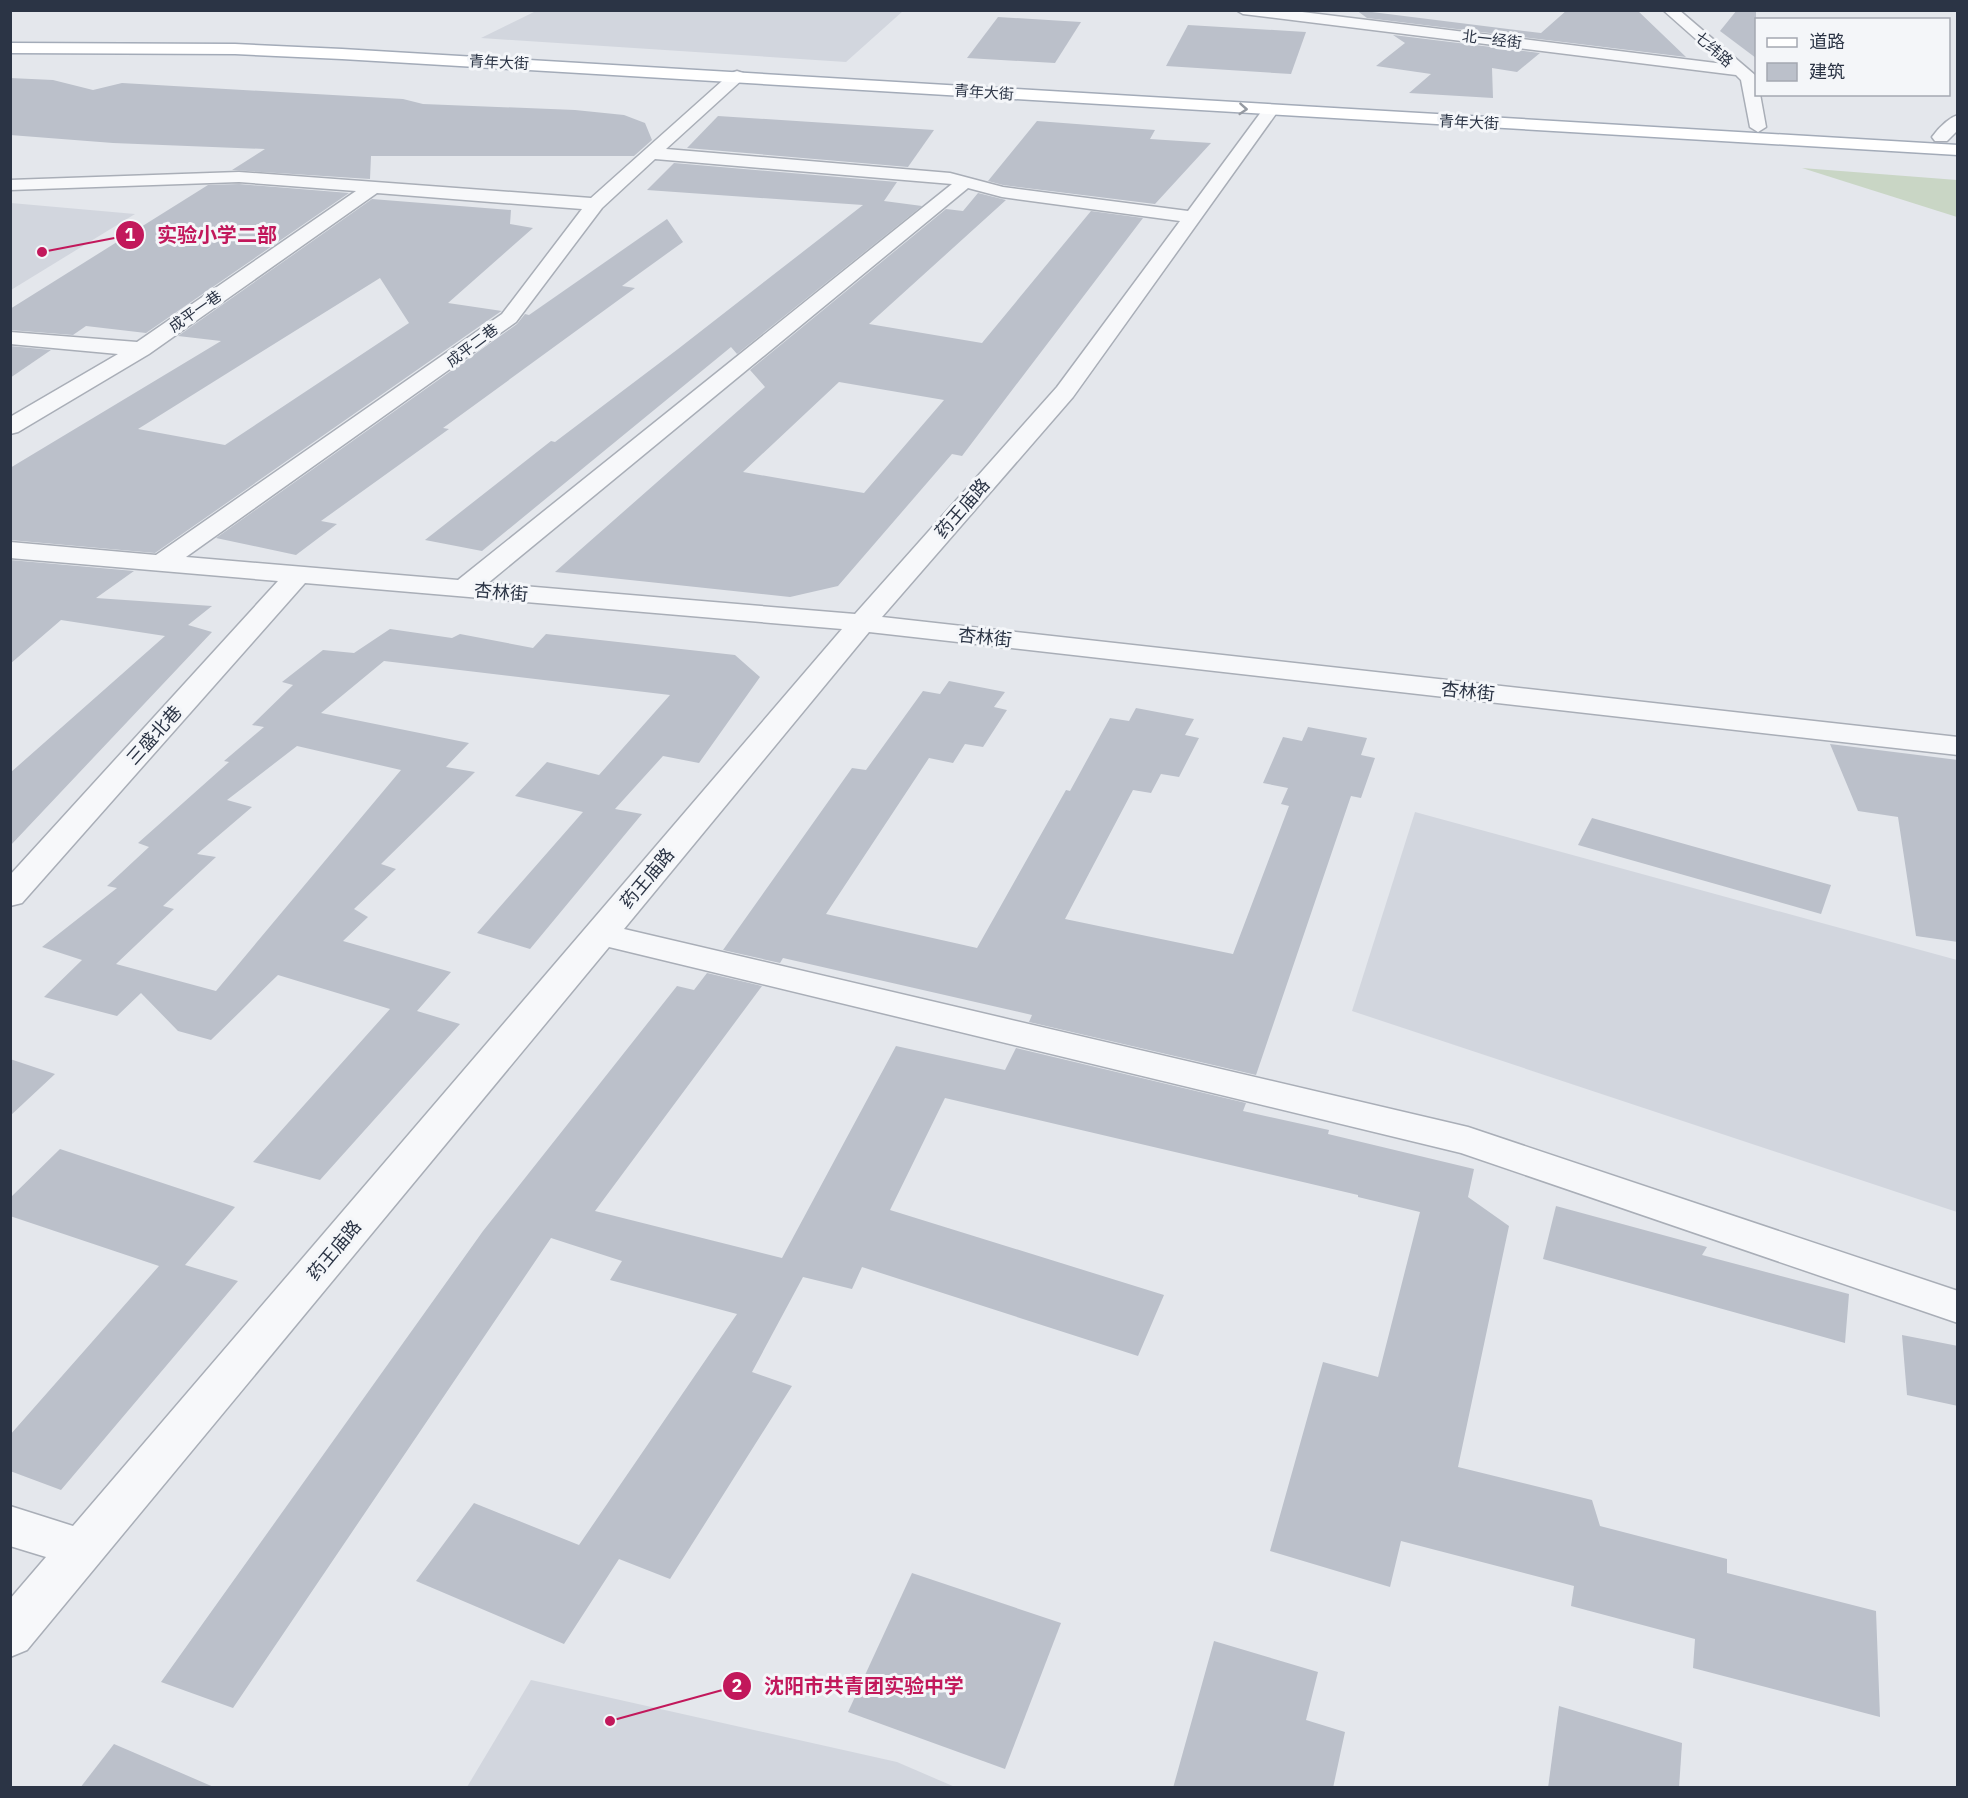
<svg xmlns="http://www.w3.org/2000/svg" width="1968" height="1798" font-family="'IBM Plex Sans','Noto Sans SC',sans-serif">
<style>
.built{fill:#d2d6de}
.green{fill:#c9d6c5}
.building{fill:#bbc0ca;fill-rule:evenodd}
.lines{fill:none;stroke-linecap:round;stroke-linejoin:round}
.minor-casing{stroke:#a9aeb7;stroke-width:3}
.major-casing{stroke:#a3abb8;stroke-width:3}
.minor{fill:#f7f8fa;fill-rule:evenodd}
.major{fill:#fff;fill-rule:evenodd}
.oneway{stroke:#959aa2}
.labels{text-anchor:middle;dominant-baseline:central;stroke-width:6;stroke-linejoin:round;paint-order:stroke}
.far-street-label{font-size:15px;fill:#2b3445;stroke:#f4f6f9}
.street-label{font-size:18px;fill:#2b3445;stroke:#f4f6f9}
.leader{fill:none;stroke:#c2185b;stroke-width:2}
.callout-dot{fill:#c2185b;stroke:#f4f6f9;stroke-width:2}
.mark-label{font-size:18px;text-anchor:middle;font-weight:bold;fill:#fff}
.callout-label{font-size:20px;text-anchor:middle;font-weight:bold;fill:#c2185b;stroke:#f4f6f9;stroke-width:6;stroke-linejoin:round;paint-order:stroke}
</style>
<rect width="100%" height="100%" fill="#e4e7ec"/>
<g class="built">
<polygon points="536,11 536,10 903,11 846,62 481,38"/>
<polygon points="11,203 135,214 11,290"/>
<polygon points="1415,812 1957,960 1957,1212 1352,1011"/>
<polygon points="531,1680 897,1762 955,1787 467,1787"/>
</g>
<polygon class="green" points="1802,168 1957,180 1957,217"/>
<g class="building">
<polygon points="1356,10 1541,33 1567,10 1637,10 1686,57 1367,18"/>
<polygon points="1737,10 1756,10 1756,58 1720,31"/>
<polygon points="998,17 1081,22 1055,63 967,58"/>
<polygon points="1188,25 1306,32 1291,74 1166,66"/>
<polygon points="1393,35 1540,53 1517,72 1492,68 1493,98 1409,93 1431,74 1376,66 1405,43"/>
<polygon points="10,78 53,80 93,90 122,83 403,99 423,104 575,110 624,115 645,123 652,140 634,156 371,156 370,179 232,170 265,149 113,143 10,135"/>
<polygon points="718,116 934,130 908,167 687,148"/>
<polygon points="1037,121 1155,130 1150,139 1211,143 1155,204 1003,185 988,181"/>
<polygon points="674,163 897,182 884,201 922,206 737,354 731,347 482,551 425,540 551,441 555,442 678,349 863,205 647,190"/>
<polygon points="239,184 349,193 146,333 86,326 73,335 10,330 10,309 208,185"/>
<path d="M978 193 1006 200 869 324 982 343 1091 211 1143 218 962 456 952 454 838 586 790 597 555 572 765 387 750 370 946 209 963 211ZM839 382 944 400 864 493 743 472Z"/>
<path d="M372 199 511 210 510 224 533 228 448 303 502 311 500 312 155 553 10 540V468L221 341 178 336ZM380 278 409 323 225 445 138 429Z"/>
<polygon points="667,219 683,242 622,286 635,288 443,428 449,429 321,521 337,524 296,555 216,538 517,324 525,314 529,315"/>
<polygon points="10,346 51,350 10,378"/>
<polygon points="10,560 134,571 96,598 212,606 188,625 212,632 10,846 10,773 165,636 61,620 10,664"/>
<path d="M390 629 452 638 460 634 533 648 546 634 735 655 760 677 699 763 663 756 615 809 642 814 530 949 477 933 583 812 515 796 547 762 599 775 670 695 384 661 321 713 469 743 446 767 475 772 381 864 396 869 354 909 368 917 343 941 451 972 417 1011 460 1024 320 1180 253 1162 390 1009 278 975 211 1040 178 1031 141 993 117 1016 44 997 82 960 42 947 117 888 107 886 149 847 138 843 229 762 224 761 264 727 252 725 293 685 282 682 323 650 354 653ZM297 746 401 770 216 991 116 964 174 909 163 906 216 857 197 854 252 807 227 800Z"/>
<polygon points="949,681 1005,692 994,707 1007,710 983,747 965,744 953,763 929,758 826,914 977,948 1066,790 1070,791 1110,718 1129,721 1136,708 1194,719 1185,735 1199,738 1179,777 1161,774 1151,793 1133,790 1065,919 1233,954 1289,806 1281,804 1288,788 1263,783 1283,737 1302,741 1308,727 1367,738 1361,755 1375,758 1361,798 1351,796 1256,1075 1029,1022 1032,1015 783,958 780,963 723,950 852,768 866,770 923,691 940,694"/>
<polygon points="1830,744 1958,760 1958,942 1916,936 1898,817 1858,811"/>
<polygon points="1592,818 1831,885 1821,914 1578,845"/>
<polygon points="707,973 762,986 595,1211 782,1258 896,1046 1005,1070 1016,1048 1246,1103 1243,1111 1329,1130 1328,1134 1474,1169 1468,1197 1509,1226 1458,1467 1592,1500 1600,1526 1727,1559 1727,1573 1876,1611 1880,1717 1693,1668 1695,1639 1571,1606 1574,1586 1401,1541 1390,1587 1270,1551 1323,1362 1378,1377 1420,1212 1358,1197 1358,1195 945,1098 890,1210 1164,1295 1138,1356 862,1267 852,1289 803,1277 752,1372 792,1386 670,1579 619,1559 564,1644 416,1581 474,1503 579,1545 737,1314 610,1280 622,1261 551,1238 233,1708 161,1682 483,1231 677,986 694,990"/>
<polygon points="10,1059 55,1074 10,1116"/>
<polygon points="60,1149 235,1207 185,1265 238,1281 61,1490 10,1471 10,1435 159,1266 10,1216 10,1198"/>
<polygon points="1556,1206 1707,1247 1702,1255 1849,1294 1845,1343 1543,1259"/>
<polygon points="1902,1335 1958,1346 1958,1406 1907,1395"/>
<polygon points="912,1573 1061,1623 1005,1769 848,1712"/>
<polygon points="1214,1641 1318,1672 1306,1720 1345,1732 1333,1788 1173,1788"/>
<polygon points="1559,1706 1682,1743 1679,1788 1548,1788"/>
<polygon points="114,1744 216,1788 80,1788"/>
</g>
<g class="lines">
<defs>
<g id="minor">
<polygon points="1236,10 1286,10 1724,64 1663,10 1679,10 1755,75 1756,94 1760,94 1766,127 1758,132 1750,127 1741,80 1736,75 1243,14"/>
<path d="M737 71 743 73 745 76 743 79 666 149 950 173 1003 187 1188 211 1264 108 1270 106 1278 111 1073 397 882 617 1958 737V755L869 632 624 929 1468 1127 1958 1291V1323L1461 1153 609 947 27 1650 10 1657V1599L46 1557 10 1546V1506L73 1526 842 629 305 583 22 903 10 906V875L278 581 10 558V542L156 555 502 314 582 209 377 193 149 354 18 432 10 434V417L118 354 10 344V332L137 342 356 191 239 182 10 190V180L239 172 591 198 731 73ZM655 159 952 184 458 580 186 557 516 322 602 208ZM968 188 1002 197 1180 221 1057 387 855 614 488 583Z"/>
<path d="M1958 115V130L1947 141H1935L1932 137C1938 129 1948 118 1958 115Z"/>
</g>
<polygon id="major" points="10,43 235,44 342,49 1958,145 1958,155 342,59 235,54 10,53"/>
</defs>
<use href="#minor" class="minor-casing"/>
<use href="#major" class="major-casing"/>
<use href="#minor" class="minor"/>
<use href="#major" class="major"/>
</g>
<defs><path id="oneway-chevron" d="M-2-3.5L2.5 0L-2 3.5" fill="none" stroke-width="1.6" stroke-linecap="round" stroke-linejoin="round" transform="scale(1.5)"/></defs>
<use class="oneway" href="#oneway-chevron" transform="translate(1243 109) rotate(4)"/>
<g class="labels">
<g class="far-street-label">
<text transform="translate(1492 39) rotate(7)">北一经街</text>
<text transform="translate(1714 49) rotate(41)">七纬路</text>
<text transform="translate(499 62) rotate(3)">青年大街</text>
<text transform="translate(984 92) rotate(4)">青年大街</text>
<text transform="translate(1469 122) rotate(3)">青年大街</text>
<text transform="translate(195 311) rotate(-35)">成平一巷</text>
<text transform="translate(472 345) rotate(-37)">成平二巷</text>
</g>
<g class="street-label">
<text transform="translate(962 508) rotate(-49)">药王庙路</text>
<text transform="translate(501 592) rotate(5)">杏林街</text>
<text transform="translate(985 637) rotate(6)">杏林街</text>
<text transform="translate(1468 691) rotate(6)">杏林街</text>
<text transform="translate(154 735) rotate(-48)">三盛北巷</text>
<text transform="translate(647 878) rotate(-50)">药王庙路</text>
<text transform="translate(334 1250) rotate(-50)">药王庙路</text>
</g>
</g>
<path class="leader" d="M42 252L130 235M610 1721L737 1686"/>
<g class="callout-dot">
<circle cx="42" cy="252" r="6"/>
<circle cx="610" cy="1721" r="6"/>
<circle cx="130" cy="235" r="15"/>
<circle cx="737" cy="1686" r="15"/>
</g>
<g class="mark-label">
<text x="130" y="241">1</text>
<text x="737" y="1692">2</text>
</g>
<g class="callout-label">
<text x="217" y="242">实验小学二部</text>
<text x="864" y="1693">沈阳市共青团实验中学</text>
</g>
<rect width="1968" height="1798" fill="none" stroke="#2b3445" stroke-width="24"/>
<rect x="1755" y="18" width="195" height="78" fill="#f4f6f9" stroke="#a4a8b1" stroke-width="1.5"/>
<rect x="1767" y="38" width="30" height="9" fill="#ffffff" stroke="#a4a8b1" stroke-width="1.5"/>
<text x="1809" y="48" font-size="18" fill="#2b3445">道路</text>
<rect x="1767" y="63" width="30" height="18" fill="#bbc0ca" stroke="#a4a8b1" stroke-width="1.5"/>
<text x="1809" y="78" font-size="18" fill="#2b3445">建筑</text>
</svg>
